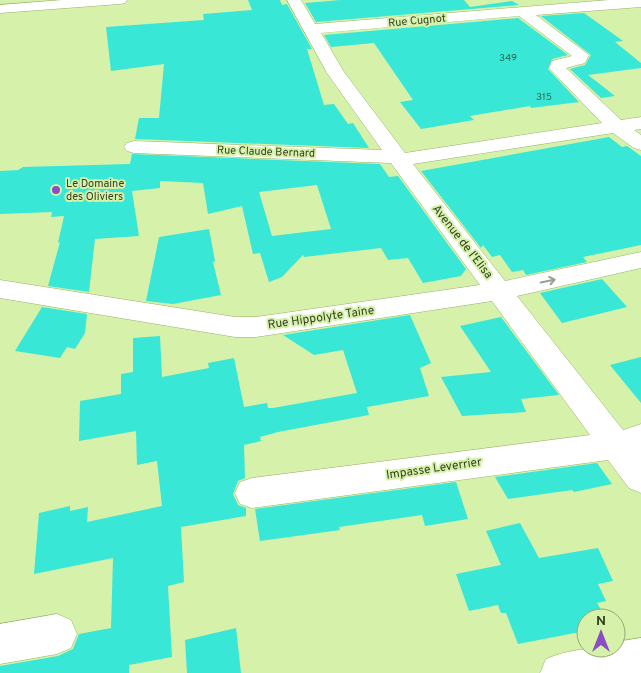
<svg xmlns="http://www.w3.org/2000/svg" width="641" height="673" font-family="Overpass,sans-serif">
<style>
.building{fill:#38e7d6;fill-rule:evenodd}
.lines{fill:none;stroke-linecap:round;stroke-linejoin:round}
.street-casing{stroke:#98b16c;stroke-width:1}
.street{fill:#fff;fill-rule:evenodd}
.oneway{stroke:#9aa091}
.poi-dot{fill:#8a4dc2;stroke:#d6f1aa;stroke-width:2}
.labels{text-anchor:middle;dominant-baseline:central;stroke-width:4;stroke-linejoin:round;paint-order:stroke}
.number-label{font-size:10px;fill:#366a50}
.far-street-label{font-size:11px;fill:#354023;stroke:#d6f1aa}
.far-poi-label{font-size:11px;fill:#354023;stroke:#d6f1aa;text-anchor:start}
.street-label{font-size:12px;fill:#354023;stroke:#d6f1aa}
</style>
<rect width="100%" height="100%" fill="#d6f1aa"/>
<g class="building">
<polygon points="248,0 280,0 282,5 287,4 312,49 307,49 324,105 334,104 348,124 353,123 369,148 135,139 139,118 159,118 164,64 111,71 106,27 204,20 203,14 252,10"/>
<polygon points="340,0 464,0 470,7 512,1 519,5 316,22 305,3"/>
<polygon points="584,13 623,41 615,42 641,63 641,68 588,75 615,96 601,98 570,69 585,65 591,55 541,16"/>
<polygon points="518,18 568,55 552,59 548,69 579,102 531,108 530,106 470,116 474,120 421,129 400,102 413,100 374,43 331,47 324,35"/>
<polygon points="609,137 622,147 627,146 641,156 641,245 583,257 587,262 526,275 523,270 512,272 500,255 492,257 483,245 481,248 421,171"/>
<path d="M132 154 380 164 389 177 398 176 466 269 461 276 423 283 408 258 388 260 381 248 304 257 303 255 282 277 269 282 260 253 253 254 242 206 208 214 203 183 160 181V188L132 191 139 236 95 239 89 292 48 286 60 242 58 243 64 216 51 217 52 212 0 214V171L18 170 23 167 130 164ZM317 185 331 229 272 236 259 192Z"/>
<polygon points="209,229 215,261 213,262 221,295 173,304 146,301 159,237"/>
<polygon points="602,279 627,307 562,323 540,293"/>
<polygon points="42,307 87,314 85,333 75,349 67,347 60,358 15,351"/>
<polygon points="410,315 431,363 420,368 429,396 367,407 369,415 278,432 260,437 261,441 244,445 245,478 238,481 233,494 238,505 246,508 246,516 181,527 184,582 168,586 172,657 129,665 129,673 0,673 0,666 58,656 73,649 79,634 111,628 113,558 34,574 39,513 70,506 70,511 88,507 87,522 162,506 157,461 137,465 136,431 79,441 80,401 121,394 121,374 133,372 133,338 160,336 162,377 209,368 208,363 234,358 244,407 267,403 268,408 273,408 357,393 343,350 314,355 283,335"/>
<polygon points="501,317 559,395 521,399 526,412 462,416 441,377 491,372 460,326"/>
<polygon points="641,357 641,403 610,365"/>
<polygon points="597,463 612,484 574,492 572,490 508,499 495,477"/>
<polygon points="456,482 468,519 425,526 422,515 339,527 340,530 260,541 255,509"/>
<polygon points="520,523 539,558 598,548 613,581 598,584 606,601 597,603 606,618 586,618 586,643 580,632 518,644 506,613 501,613 498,605 469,611 456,574 501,565 486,531"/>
<polygon points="236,628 241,673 187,673 185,640"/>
</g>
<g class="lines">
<defs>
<g id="street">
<polygon points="62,0 127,0 125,3 120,4 0,13 0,5"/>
<path d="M287 0H301L315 24 609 0H641V7L536 15 589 55 585 63 566 68 621 120 641 117V129L634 130 641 135V150L634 148 613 133 413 164 505 281 641 252V268L517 296 623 430 641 424V493L629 488 608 460 252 508 240 504 235 493 240 482 252 478 590 435 492 301 256 337H235L0 298V280L235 317H256L480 285 391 163 134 153 127 151 124 147 127 143 134 141 382 150 327 73ZM519 16 572 56 552 61 549 68 602 123 405 153 344 72 321 33Z"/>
<polygon points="57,614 71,620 77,634 71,648 57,654 0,664 0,624"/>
<path d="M641 638V673H540L546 659C569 649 591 648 616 648V642Z"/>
</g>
</defs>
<use href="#street" class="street-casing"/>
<use href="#street" class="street"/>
</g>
<defs><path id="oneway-shaft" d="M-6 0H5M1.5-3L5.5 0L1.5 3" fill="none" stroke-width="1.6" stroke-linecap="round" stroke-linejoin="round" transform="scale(1.25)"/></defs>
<use class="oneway" href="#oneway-shaft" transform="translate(548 281) rotate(-12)"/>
<circle class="poi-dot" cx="56" cy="190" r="5"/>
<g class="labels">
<g class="number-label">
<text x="508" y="58">349</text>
<text x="544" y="97">315</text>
</g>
<g class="far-street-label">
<text transform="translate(417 21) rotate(-5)">Rue Cugnot</text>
<text transform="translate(266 152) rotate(2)">Rue Claude Bernard</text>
</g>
<g class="far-poi-label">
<text x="66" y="184">Le Domaine<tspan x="66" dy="13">des Oliviers</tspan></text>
</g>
<g class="street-label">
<text transform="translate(462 242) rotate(52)">Avenue de l'Elisa</text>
<text transform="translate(321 318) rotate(-8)">Rue Hippolyte Taine</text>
<text transform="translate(434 469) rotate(-8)">Impasse Leverrier</text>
</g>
</g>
<g transform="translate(601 633)"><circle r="24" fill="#d6f1aa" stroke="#96aa74"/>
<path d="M0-4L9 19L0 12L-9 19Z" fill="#8a4dc2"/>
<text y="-8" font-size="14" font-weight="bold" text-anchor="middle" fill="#354023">N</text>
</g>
</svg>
